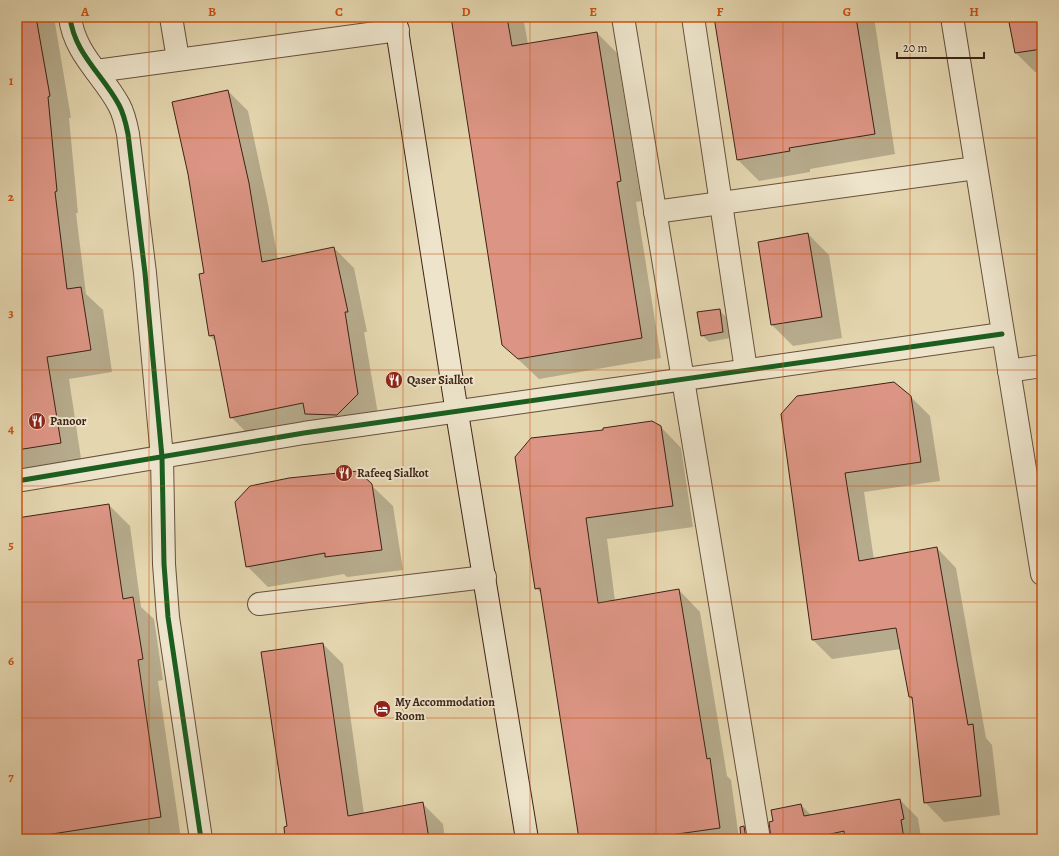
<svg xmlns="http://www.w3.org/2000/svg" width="1059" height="856" font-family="Alegreya,serif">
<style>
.shadow{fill:#0003}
.building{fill:#dc9584;stroke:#3d2316}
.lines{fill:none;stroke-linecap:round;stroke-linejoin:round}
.street-casing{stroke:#67503c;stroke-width:24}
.secondary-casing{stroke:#3d2316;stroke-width:24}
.street{stroke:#ede4cb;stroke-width:22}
.secondary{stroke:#ede4cb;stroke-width:22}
.cycleway-casing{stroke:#ede4cb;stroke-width:8}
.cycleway{stroke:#1b5e20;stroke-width:5}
.grid{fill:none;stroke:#ce510e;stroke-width:1;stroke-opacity:0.55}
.labels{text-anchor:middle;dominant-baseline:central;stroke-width:4;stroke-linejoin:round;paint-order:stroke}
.poi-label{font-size:12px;font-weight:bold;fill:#3d2316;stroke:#ede4cb;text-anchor:start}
.neatline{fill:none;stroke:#ce510e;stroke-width:1.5}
.grid-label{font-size:13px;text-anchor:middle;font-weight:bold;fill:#ce510e}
</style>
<rect width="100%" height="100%" fill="#e4d6af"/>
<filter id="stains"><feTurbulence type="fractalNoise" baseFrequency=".005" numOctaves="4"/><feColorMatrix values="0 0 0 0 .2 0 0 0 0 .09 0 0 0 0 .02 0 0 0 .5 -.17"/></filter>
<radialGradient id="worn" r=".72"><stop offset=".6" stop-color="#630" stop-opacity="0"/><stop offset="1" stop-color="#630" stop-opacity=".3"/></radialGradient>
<g class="shadow">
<polygon points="17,17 54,17 71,118 69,118 78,213 76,213 86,294 103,310 112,372 69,379 82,465 17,475"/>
<polygon points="451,17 523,17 528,44 597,33 617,53 641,201 636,202 661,358 539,379 503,345"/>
<polygon points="718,17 874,17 895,154 810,169 810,172 759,181 738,160"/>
<polygon points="1010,17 1042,17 1042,71 1035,72 1016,53"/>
<polygon points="228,91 248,111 268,204 278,260 334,248 354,268 367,332 364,332 378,414 251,437 231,417 216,342 210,336 206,274"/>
<polygon points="808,234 829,255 842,338 793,346 772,325 759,242"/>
<polygon points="719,310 726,317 730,338 709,342 702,335"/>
<polygon points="911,397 930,416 940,481 864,492 874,560 937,548 956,568 986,738 992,745 1000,815 944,822 925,802 913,701 909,697 901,649 832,659 813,640 782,414"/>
<polygon points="660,426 681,448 693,527 607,539 615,601 679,590 700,612 727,776 731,780 739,839 580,839 542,594 536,588 516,457"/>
<polygon points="371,485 393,506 403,570 347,577 344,574 268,587 247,566"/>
<polygon points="109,505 130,526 141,607 154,619 163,680 158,681 181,839 21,839 17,808 17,519"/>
<polygon points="323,644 343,664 364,814 423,804 443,824 445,839 289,839"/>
<polygon points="900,800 918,818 921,837 918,837 918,839 778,839 801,805 811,815"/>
</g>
<g class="building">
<polygon points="17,17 36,17 50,96 48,97 57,191 55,192 67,289 81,287 91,350 47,357 61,443 17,450"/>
<polygon points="451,17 507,17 512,46 597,32 621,181 617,182 642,338 518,359 502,345"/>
<polygon points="714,17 856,17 875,134 789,148 790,151 737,160"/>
<polygon points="1008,17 1042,17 1042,49 1015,53"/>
<polygon points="228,90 249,183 262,262 334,247 348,312 345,312 358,394 337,415 305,414 303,403 230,418 214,335 209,336 199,274 204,273 188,174 172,102"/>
<polygon points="808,233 822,317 771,325 758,242"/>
<polygon points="720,309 723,332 701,336 697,312"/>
<polygon points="894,382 911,396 921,462 845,473 859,561 937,547 968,725 973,724 981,796 924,803 912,697 909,697 896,628 812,640 781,414 797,396"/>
<polygon points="652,421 661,426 673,506 586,518 598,603 679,589 707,759 710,758 720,828 642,839 579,839 540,588 535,589 515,457 531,438 603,430 603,428"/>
<polygon points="358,471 372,484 382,550 325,557 325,553 246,567 235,502 250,486 289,478"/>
<polygon points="109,504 123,599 133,597 143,659 138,660 161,817 20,839 17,815 17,518"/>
<polygon points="323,643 348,816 423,802 429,839 285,839 284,827 287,826 261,652"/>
<polygon points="900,799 904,819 901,820 904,839 845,839 844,831 808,839 771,839 769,822 773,821 771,810 801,804 804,816"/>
<polygon points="744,826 746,839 741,839 740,827"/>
</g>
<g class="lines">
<defs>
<g id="street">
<path d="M70 17C74 53 103 75 119 105 124 114 126 124 128 134L145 273 162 457 164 564 168 617 201 839"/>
<polyline points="171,17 178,59"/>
<polyline points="623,17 759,839"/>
<polyline points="693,17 746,370"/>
<polyline points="952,17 1042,574"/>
<polyline points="96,71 398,30"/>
<polyline points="655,212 976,168"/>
<polyline points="1009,371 1042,366"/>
<polyline points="17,481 304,433 1002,334"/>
<polyline points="259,604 485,577"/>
</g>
<polyline id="secondary" points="395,17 457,413 527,839"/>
</defs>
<use href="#street" class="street-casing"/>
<use href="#secondary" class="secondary-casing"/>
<use href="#street" class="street"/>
<use href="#secondary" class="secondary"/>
<defs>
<g id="cycleway">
<path d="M70 17C74 53 103 75 119 105 124 114 126 124 128 134L145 273 162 457 164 564 168 617 201 839"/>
<polyline points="17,481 304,433 1002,334"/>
</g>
</defs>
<use href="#cycleway" class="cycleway-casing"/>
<use href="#cycleway" class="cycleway"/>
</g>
<path class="grid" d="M149 17V839M276 17V839M403 17V839M530 17V839M656 17V839M783 17V839M910 17V839M17 138H1042M17 254H1042M17 370H1042M17 486H1042M17 602H1042M17 718H1042"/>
<defs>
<symbol id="restaurant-disc" viewBox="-11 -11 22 22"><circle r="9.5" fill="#8f2418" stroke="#ede4cb"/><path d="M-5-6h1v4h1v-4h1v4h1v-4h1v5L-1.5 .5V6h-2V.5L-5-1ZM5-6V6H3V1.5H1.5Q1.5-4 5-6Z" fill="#fff"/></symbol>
<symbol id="hotel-disc" viewBox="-11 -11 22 22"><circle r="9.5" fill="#8f2418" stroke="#ede4cb"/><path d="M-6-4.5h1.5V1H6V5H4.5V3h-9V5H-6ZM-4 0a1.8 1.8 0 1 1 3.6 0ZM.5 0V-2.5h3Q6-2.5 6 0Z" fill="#fff"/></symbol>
</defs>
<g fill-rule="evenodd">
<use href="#restaurant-disc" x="384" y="370" width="20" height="20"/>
<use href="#restaurant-disc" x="27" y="411" width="20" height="20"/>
<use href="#restaurant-disc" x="334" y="463" width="20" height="20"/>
<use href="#hotel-disc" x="372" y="699" width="20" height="20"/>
</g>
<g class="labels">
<g class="poi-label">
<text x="407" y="380">Qaser Sialkot</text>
<text x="50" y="421">Panoor</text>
<text x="357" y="473">Rafeeq Sialkot</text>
<text x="395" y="702">My Accommodation<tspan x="395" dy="14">Room</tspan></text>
</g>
</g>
<rect width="1059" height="856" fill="none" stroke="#e4d6af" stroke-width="44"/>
<path d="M897 52v6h87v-6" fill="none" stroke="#3d2316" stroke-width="2"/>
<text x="903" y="52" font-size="12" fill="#3d2316" stroke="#ede4cb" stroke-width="3" paint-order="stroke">20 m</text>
<rect x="22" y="22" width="1015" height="812" class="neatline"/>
<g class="grid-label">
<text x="85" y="16">A</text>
<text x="212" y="16">B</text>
<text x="339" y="16">C</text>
<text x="466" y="16">D</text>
<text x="593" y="16">E</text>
<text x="720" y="16">F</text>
<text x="847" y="16">G</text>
<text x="974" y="16">H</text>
<text x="11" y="85">1</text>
<text x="11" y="201">2</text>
<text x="11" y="317">3</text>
<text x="11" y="433">4</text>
<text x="11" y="549">5</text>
<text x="11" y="665">6</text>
<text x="11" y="781">7</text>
</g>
<rect width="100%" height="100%" filter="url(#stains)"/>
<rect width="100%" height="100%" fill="url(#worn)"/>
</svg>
